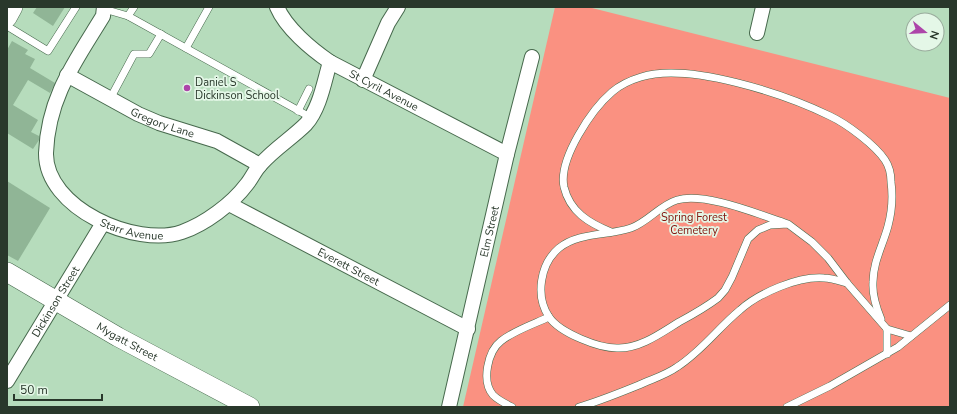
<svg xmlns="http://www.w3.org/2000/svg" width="957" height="414" font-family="'Nunito Sans',sans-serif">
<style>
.green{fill:#fa9181}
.building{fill:#90b596}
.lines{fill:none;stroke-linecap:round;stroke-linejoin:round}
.lane-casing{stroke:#47694d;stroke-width:8}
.street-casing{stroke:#47694d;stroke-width:16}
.secondary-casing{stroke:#47694d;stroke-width:20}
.lane{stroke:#fff;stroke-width:7}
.street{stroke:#fff;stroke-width:14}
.secondary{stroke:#fff;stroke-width:19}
.poi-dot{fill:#ad45a9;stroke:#e4f7e7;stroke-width:1.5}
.labels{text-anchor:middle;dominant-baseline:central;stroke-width:3.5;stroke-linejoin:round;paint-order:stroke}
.poi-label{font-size:11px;fill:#29382b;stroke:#e4f7e7;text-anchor:start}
.street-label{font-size:11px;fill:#29382b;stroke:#e4f7e7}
.park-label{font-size:11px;fill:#81130c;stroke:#e4f7e7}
</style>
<rect width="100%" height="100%" fill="#b6dcbc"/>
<polygon class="green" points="555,7 588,7 950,98 950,407 463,407"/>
<g class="building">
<polygon points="37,7 65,7 53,26 33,13"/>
<polygon points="12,41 28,50 25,54 35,59 30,68 55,83 50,93 28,80 13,105 38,120 31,132 39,136 39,140 33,149 7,133 7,50"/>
<polygon points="7,181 50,208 18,261 7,255"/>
</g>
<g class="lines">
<defs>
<g id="lane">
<polyline points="104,9 128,16 134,7"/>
<polyline points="128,16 310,117"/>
<polyline points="7,26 48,51 76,7"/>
<polyline points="186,48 209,7"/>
<polyline points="110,99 134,54 149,54 161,34"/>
<polyline points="298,111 309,89"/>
<path d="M788 224C760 215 706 192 677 200 660 205 648 222 631 228 607 236 579 232 559 248 540 264 535 296 549 317 560 333 600 349 619 348 641 348 661 333 679 322 692 315 706 307 718 298L725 290 732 277 748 239 758 230 770 225 788 224 812 242 828 258 847 283 887 329V354"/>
<path d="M611 232C589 223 570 212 564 187 558 159 592 109 612 92 620 85 631 80 641 77 689 62 785 94 830 116 847 124 875 145 885 160 889 166 891 174 891 182 893 197 892 211 888 226 883 245 873 262 873 282 872 295 876 307 881 319"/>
<polyline points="887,329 911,336"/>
<path d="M512 407C506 404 498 400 493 395 481 381 488 351 501 341 515 330 534 324 549 317"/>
<path d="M579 407C600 401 619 393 639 385 652 379 666 375 677 367 702 351 718 328 740 310 759 293 798 276 824 278 831 278 840 281 847 283"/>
<polyline points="787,407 830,386 898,347 950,305"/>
</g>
<g id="street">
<path id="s1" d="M104 7 103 16C75 62 48 97 46 153 45 208 136 248 182 232 205 224 232 204 247 184 252 178 255 170 261 164 274 149 292 138 306 124 320 108 324 82 330 62"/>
<path id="s2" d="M277 7C286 28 311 49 330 62L507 154"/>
<polyline points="757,33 763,7"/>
<path id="s3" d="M67 75 138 114 159 123 217 141 260 165"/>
<polyline points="363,80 388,23 398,7"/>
<path id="s4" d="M229 204 468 329"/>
<path id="s5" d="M7 381 103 223"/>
<path id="s6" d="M449 407 507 154 532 57"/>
</g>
<g id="secondary">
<polyline points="7,18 13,7"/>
<path id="s7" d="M7 272 118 337 250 407"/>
</g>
</defs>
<use href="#lane" class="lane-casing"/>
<use href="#street" class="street-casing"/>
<use href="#secondary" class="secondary-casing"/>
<use href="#lane" class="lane"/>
<use href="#street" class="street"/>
<use href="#secondary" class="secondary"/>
</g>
<circle class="poi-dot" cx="187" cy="88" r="4"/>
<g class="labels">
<g class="poi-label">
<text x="195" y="82">Daniel S<tspan x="195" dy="13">Dickinson School</tspan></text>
</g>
<g class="street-label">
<text stroke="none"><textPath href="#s2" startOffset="138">St Cyril Avenue</textPath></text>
<text stroke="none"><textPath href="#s3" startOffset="107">Gregory Lane</textPath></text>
<text stroke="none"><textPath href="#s1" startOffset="284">Starr Avenue</textPath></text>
<text stroke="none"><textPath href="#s6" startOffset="180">Elm Street</textPath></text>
<text stroke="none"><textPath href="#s4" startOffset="135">Everett Street</textPath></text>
<text stroke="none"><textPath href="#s5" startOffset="93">Dickinson Street</textPath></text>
<text stroke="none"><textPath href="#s7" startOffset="139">Mygatt Street</textPath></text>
</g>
<g class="park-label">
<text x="694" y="217">Spring Forest<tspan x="694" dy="13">Cemetery</tspan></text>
</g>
</g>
<rect width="957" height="414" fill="none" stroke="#29382b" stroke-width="16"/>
<g transform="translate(925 32) rotate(108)"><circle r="19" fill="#e4f7e7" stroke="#99ab9c"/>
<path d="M0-3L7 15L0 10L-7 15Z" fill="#ad45a9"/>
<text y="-6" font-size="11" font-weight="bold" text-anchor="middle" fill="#29382b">N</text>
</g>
<path d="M14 394v6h88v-6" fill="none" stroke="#29382b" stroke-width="2"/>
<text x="20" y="394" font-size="12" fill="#29382b" stroke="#e4f7e7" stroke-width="3" paint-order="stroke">50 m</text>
</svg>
